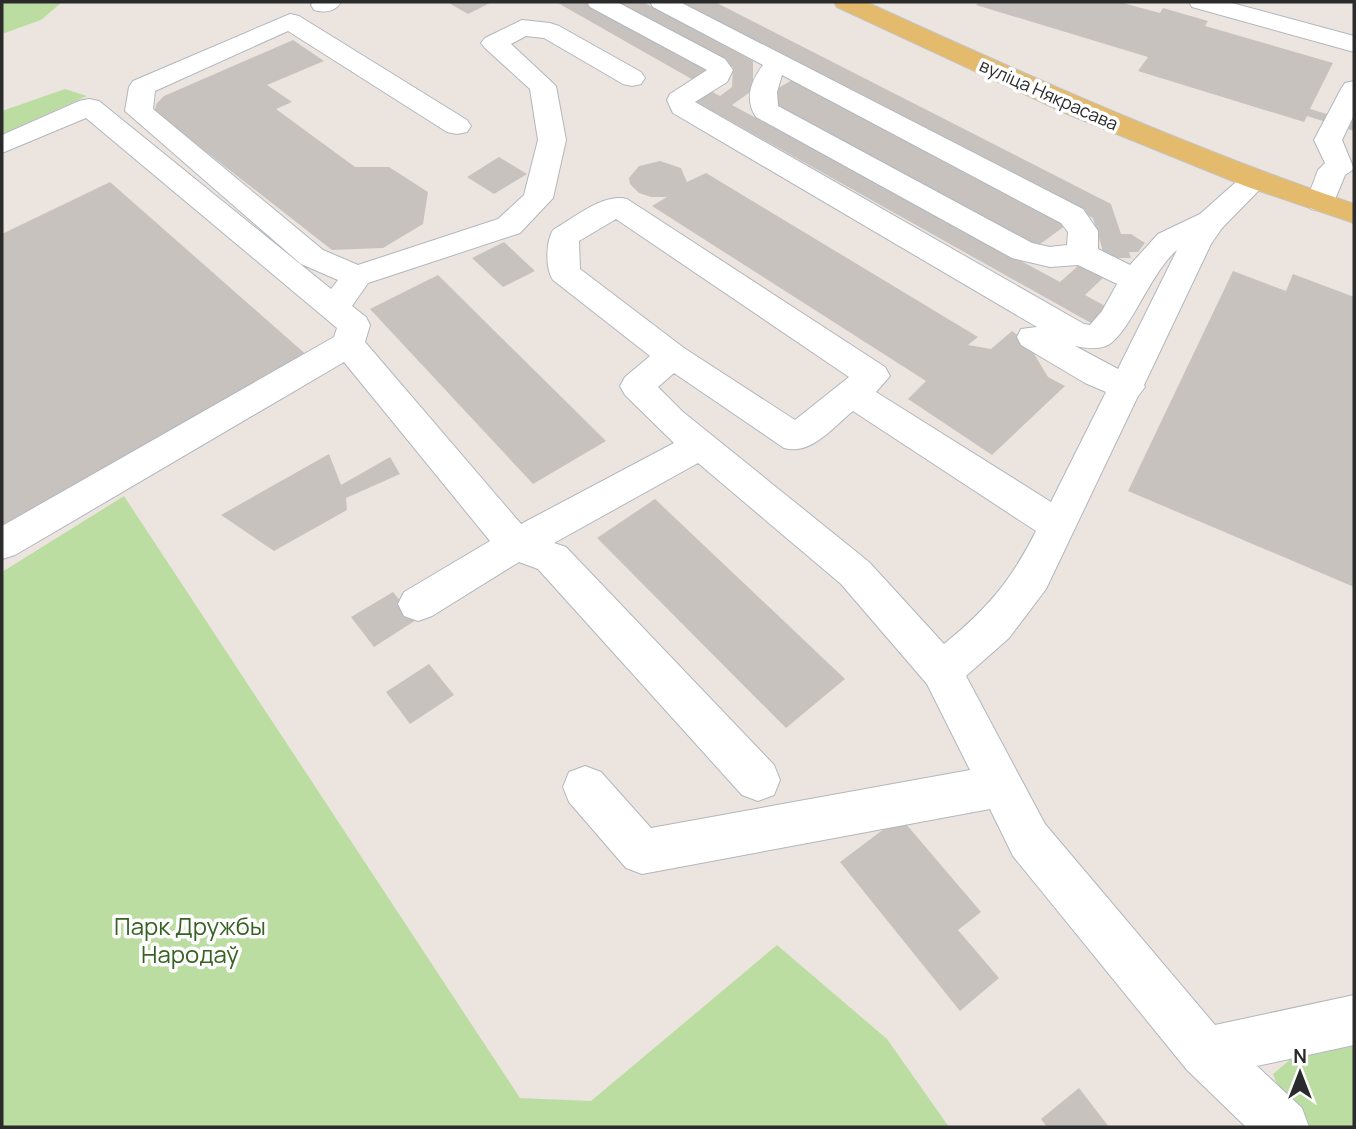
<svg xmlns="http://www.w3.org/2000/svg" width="1356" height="1129" font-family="Manrope,sans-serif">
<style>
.green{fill:#bcdda1}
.building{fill:#c7c2be}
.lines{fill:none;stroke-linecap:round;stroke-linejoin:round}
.minor-casing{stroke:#b2b6bd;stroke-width:2}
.major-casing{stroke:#c4c4c4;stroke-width:2}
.minor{fill:#fff;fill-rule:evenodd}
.major{fill:#e4ba6c;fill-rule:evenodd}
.labels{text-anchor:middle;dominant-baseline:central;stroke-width:7;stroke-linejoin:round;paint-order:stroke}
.far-street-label{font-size:18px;fill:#2b2b2b;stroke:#fff}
.near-park-label{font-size:24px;fill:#366222;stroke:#fff}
</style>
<rect width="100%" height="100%" fill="#ece5df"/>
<g class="green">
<polygon points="2,2 62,2 41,20 2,34"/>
<polygon points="65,89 87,96 2,134 2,111"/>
<polygon points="124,496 520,1098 591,1101 777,945 887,1039 949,1127 2,1127 2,572"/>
<polygon points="1354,1046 1354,1127 1309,1127 1284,1102 1273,1074 1291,1059"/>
</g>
<g class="building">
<polygon points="447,2 492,2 468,14"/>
<polygon points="561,2 588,2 712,71 695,81 558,3"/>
<polygon points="613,2 643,2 753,61 753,90 732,105 1060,282 1079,265 1103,278 1085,295 1107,307 1091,323 689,98 707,89 720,96 732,87 733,67"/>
<polygon points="677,2 715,2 1111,204 1121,234 1131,234 1145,243 1138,252 1129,252 1131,258 1105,258 1093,218"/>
<polygon points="980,2 1119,2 1160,13 1163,8 1208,21 1205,26 1333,63 1310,109 1354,122 1354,131 1307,116 1304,122 1138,71 1148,57 976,5"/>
<polygon points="293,40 324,61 267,85 292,102 276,109 355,167 389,167 428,192 423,224 383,248 332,250 154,111 157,103 164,96"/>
<polygon points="792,80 1069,223 1036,247 773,103 775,90"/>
<polygon points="499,157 527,174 494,194 467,177"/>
<polygon points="660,161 681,168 687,182 706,173 978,337 968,345 991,349 1012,331 1027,342 1048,377 1065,386 992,455 908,399 926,381 652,206 667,197 651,197 639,193 630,184 629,178 639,166"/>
<polygon points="110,182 309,357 2,542 2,234"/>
<polygon points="504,242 535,271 503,287 472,258"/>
<polygon points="1233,271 1286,291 1293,274 1354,297 1354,587 1128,491"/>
<polygon points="438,275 606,441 533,484 370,309"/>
<polygon points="329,454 341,485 390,457 400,474 346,498 347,510 274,551 221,515"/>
<polygon points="655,499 845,679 786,728 597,538"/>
<polygon points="393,592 416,620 374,647 351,617"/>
<polygon points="429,664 454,695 410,724 386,692"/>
<polygon points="900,817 981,912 958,930 999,978 960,1011 840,862"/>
<polygon points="1079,1088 1109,1127 1047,1127 1041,1119"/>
</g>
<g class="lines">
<defs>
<g id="minor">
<path d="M313 2H341C335 12 325 13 314 10L311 5Z"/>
<path d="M587 2H617L725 59 733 70 727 82 695 102 1084 324 1090 325 1102 311 1117 284 1078 265 1050 267 1012 258 756 117C744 99 751 81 763 65L653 7 650 2H680L1083 209 1098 231V249L1130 265 1158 234 1200 214 1245 174 1255 171 1265 174 1269 180 1222 228 1211 244 1144 385 1145 387 1138 396 1046 589 1009 638 966 676 1045 824 1215 1025 1354 995V1045L1257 1066 1302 1108 1309 1127H1246L1187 1070 1013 856 990 809 642 874 626 868 569 802 563 787 569 772 585 766 601 772 651 828 970 770 927 684 841 584 698 463 554 543 566 547 774 765 780 780 774 795 758 801 742 795 538 569 519 562 432 616 418 621 404 616 398 604 404 592 490 541 344 362 15 555 2 559V526L334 337 337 328 86 118 2 153V135L79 101 89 99 99 101 331 289 338 280 301 264 125 111 129 87 133 81 290 14 299 16 467 120 471 126 467 132 457 134 447 132 288 31 155 91 153 109 323 250 358 265 498 219 524 195 538 140 530 89 485 48 481 43 485 38 522 20 550 23 559 26 641 72 645 78 641 84 632 86 623 84 544 38 526 36 511 44 556 86 566 140 553 198 520 233 368 283 352 306 366 317 370 325 365 342 521 524 674 443 625 395 620 386 625 377 650 356 553 280C545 268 546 242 553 230 574 218 603 193 627 199L885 367 890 376 876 392 1051 502 1106 392 1085 383 1021 345 1017 337 1021 329 1037 327 673 113 667 100 670 94 707 70 590 7ZM782 75 1061 223 1068 232 1067 245 1050 247 1032 243 778 106 777 92ZM616 219 849 377 795 420 684 348 580 269 579 241ZM1177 250 1118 369 1075 346C1085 348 1098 350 1108 345 1130 333 1150 273 1177 250ZM674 373 784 448C811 456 833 427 853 411L1036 531C1011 581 987 609 944 644L869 562 683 412 658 387Z"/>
<polygon points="1189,2 1228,2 1354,36 1354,52 1192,7"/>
<polygon points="1354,81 1354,115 1342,140 1354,169 1345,175 1331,209 1321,211 1311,209 1306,202 1318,170 1325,163 1314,140 1341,89 1345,83"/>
</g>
<path id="major" d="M834 2H866C1026 75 1187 147 1354 204V223L1245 186 1065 113 837 7Z"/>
</defs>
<use href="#minor" class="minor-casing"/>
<use href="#major" class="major-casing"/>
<use href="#minor" class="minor"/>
<use href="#major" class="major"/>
</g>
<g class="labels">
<g class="far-street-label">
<text transform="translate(1049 94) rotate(24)">вуліца Някрасава</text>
</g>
<g class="near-park-label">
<text x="190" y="925">Парк Дружбы<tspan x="190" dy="28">Народаў</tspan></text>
</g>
</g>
<rect width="1356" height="1129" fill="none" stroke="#2b2b2b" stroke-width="7"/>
<g transform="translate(1300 1073)" stroke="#ffffff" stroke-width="5" paint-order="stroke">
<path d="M0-5L12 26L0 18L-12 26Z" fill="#2b2b2b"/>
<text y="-10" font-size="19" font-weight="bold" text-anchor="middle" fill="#2b2b2b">N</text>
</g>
</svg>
